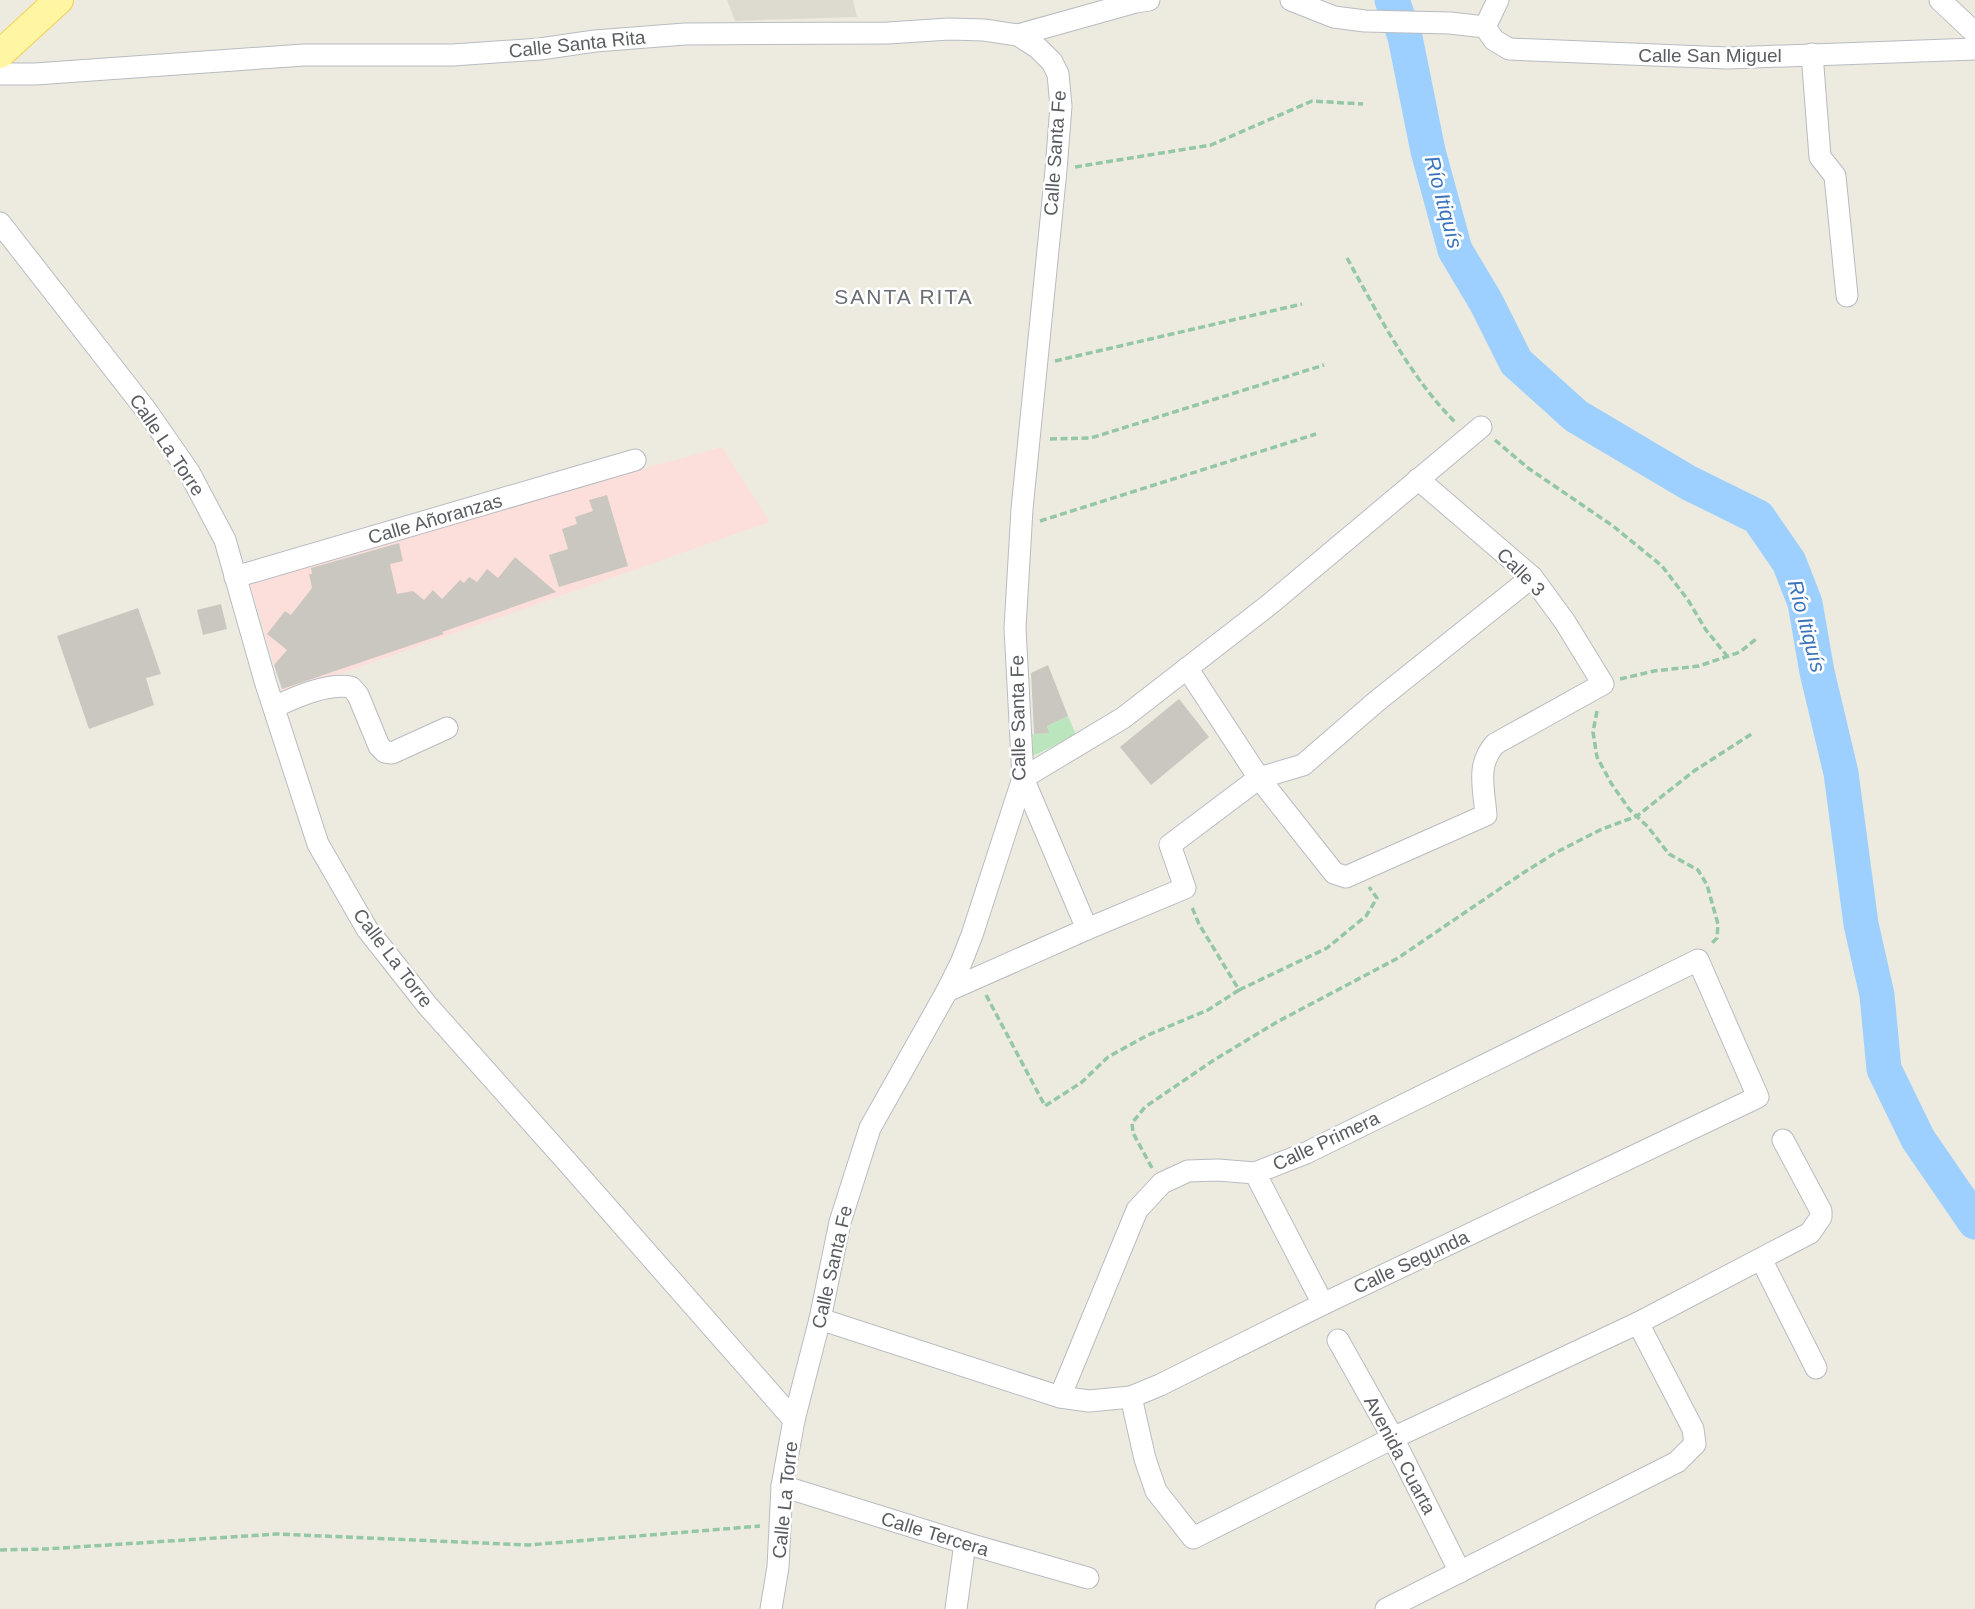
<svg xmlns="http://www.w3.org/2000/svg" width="1975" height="1609" font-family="Helvetica,sans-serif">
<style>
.education{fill:#dddacf}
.medical{fill:#fcdfdb}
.green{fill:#bbe6bd}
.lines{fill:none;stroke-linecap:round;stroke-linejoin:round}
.river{stroke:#9ed0ff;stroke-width:35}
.building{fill:#cac7c0}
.minor-casing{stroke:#b8bbc0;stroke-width:23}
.major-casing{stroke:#f6cf51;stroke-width:30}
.path{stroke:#94c7a5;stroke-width:3.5;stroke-dasharray:7 3.5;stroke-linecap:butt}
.minor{stroke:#fff;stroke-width:21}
.major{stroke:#fff5a3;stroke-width:28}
.labels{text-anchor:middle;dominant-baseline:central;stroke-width:5;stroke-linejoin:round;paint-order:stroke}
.street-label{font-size:19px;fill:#595d62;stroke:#fff}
.water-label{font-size:21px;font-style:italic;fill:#3b74bd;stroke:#fff}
.neighbourhood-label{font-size:21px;letter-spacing:2px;fill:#6a6f74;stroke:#fff}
</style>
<rect width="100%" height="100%" fill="#edebe0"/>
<polygon class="education" points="727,0 853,0 857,17 735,21"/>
<polygon class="medical" points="722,447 770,522 283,694 248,578"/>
<polygon class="green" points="1068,716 1076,735 1033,756 1032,734 1048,733 1047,726"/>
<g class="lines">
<polyline class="river" points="1392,0 1405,37 1428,151 1455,250 1486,302 1516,362 1576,416 1689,483 1758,517 1789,562 1805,603 1817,672 1841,773 1861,924 1877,995 1884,1069 1918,1139 1975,1222"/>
</g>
<g class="building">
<polygon points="607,495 628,566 559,587 549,555 568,549 562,529 577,524 575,517 593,511 589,500"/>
<polygon points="399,543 403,561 390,564 397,594 413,591 424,600 433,590 442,599 460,580 464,583 469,577 477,582 487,569 498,578 515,557 556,592 442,632 444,634 282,689 274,665 287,650 267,634 285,611 291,615 312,588 309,574 312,574 311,568"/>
<polygon points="221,604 227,629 203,635 197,610"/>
<polygon points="138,608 161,674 146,678 154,705 89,729 57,636"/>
<polygon points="1048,665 1068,716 1047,726 1049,733 1034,734 1031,673"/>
<polygon points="1179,699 1209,737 1151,785 1120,747"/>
</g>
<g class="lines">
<defs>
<g id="minor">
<polyline points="1291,0 1334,17 1365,21 1450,23 1485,27"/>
<polyline points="1940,0 1975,33"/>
<polyline points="1485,27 1494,40 1509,49 1728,58 1975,49"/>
<polyline points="1485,27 1498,0"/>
<polyline points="1812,54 1820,157 1835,176 1847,296"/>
<polyline points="0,74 35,74 304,55 453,55 540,49 595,41 685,34 888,33 949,29 984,30 1018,35 1136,2 1149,0"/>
<polyline points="0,223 146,410 189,472 225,540 266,684 318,844 367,929 427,1005 569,1164 794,1420 782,1486 778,1567 771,1609"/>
<polyline points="235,577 635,460"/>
<path d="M1187 668 1259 778 1334 873 1346 877 1486 815C1484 788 1476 765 1495 744L1603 684 1565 622 1532 577 1418 479"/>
<path d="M274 707C296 697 326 683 351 687L358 695 379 746 385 752 392 753 447 728"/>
<polyline points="1087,929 1023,778 1123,718 1270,604 1481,427"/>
<polyline points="947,991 1087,929 1185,888 1170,845 1259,778 1303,765 1377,701 1532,577"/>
<polyline points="1255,1173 1323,1304"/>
<polyline points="1761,1259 1816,1368"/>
<polyline points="820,1319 1060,1397 1137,1210 1162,1183 1188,1171 1218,1170 1255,1173 1306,1153 1698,960 1758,1097 1323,1304 1160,1385 1131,1397 1089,1401 1060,1397"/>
<polyline points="1338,1340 1393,1438 1460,1572"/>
<polyline points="1131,1397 1145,1459 1156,1491 1193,1538 1393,1438 1638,1323 1810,1233 1821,1217 1821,1211 1783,1140"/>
<polyline points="794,1420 820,1319 840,1222 870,1128 947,991 961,963 972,935 1023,778 1015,628 1022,509 1056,170 1061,106 1058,74 1052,62 1038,48 1018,35"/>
<polyline points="782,1486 965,1543 1088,1578"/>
<polyline points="956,1609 965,1543"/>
<polyline points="1386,1609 1677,1462 1695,1444 1693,1429 1638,1323"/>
</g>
<polyline id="major" points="0,54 59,0"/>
</defs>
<use href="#minor" class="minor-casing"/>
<use href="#major" class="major-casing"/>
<g class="path">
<polyline points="1075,167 1211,145 1312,101 1363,104"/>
<path d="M1347 258C1378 314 1410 377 1455 422"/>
<polyline points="1055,361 1302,304"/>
<polyline points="1050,439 1091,438 1324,365"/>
<polyline points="1495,440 1528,468 1613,526 1662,566 1688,600 1706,630 1727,656"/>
<polyline points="1040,521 1316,434"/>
<polyline points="1620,679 1654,671 1699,666 1740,652 1756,639"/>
<polyline points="1597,711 1593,732 1597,757 1611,783 1629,809 1648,827 1669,854 1698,870 1707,885 1718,924 1717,938 1710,945"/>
<polyline points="1239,990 1327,948 1366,916 1377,898 1369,887"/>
<polyline points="986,995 1045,1106 1082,1082 1108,1057 1148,1035 1208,1010 1239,990 1199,924 1191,905"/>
<polyline points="1152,1168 1133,1133 1132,1123 1145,1107 1214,1060 1277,1022 1398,958 1523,873 1555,853 1600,830 1637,816 1694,771 1753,733"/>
<polyline points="0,1550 46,1549 277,1534 528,1545 760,1526"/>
</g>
<use href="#minor" class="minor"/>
<use href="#major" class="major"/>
</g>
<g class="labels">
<g class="street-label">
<text transform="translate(577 44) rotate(-6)">Calle Santa Rita</text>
<text x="1710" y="55">Calle San Miguel</text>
<text transform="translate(1055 153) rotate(-86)">Calle Santa Fe</text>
<text transform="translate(167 445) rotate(56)">Calle La Torre</text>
<text transform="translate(435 519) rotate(-16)">Calle Añoranzas</text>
<text transform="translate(1521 572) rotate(45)">Calle 3</text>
<text transform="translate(1018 718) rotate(-91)">Calle Santa Fe</text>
<text transform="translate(393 958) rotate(53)">Calle La Torre</text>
<text transform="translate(1326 1141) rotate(-25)">Calle Primera</text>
<text transform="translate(1411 1262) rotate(-25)">Calle Segunda</text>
<text transform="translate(832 1267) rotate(-77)">Calle Santa Fe</text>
<text transform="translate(1400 1455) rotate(62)">Avenida Cuarta</text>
<text transform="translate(785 1500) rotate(-84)">Calle La Torre</text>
<text transform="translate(935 1534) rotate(17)">Calle Tercera</text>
</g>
<g class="water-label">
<text transform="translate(1444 202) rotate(75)">Río Itiquís</text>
<text transform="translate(1807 626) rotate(75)">Río Itiquís</text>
</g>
<g class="neighbourhood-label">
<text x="904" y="296">SANTA RITA</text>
</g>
</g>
</svg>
